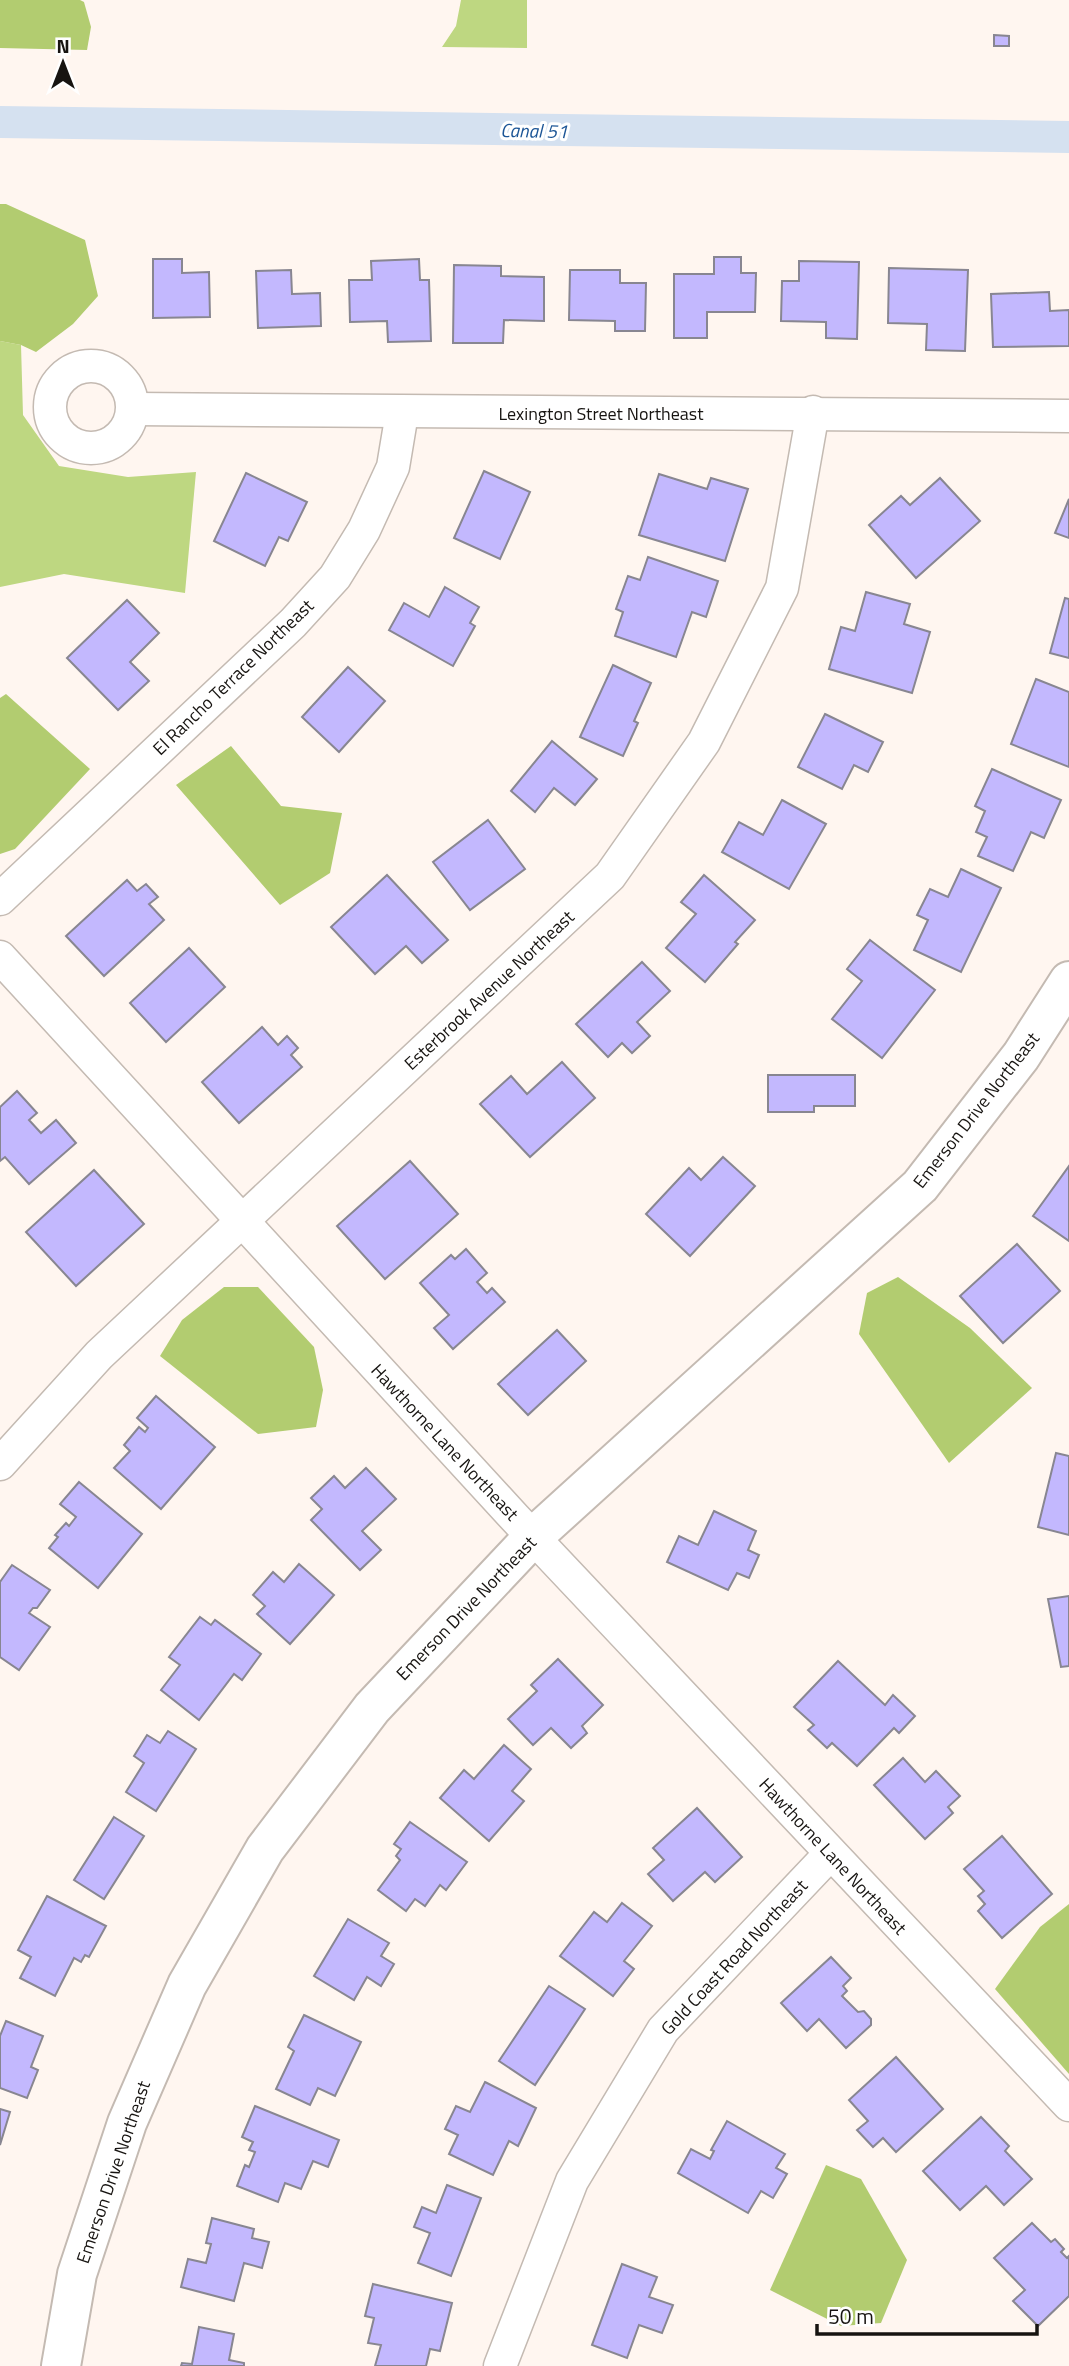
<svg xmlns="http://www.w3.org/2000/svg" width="1069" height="2366" font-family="'Titillium Web',sans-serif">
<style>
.green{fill:#bed781}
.forest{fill:#b2cc70}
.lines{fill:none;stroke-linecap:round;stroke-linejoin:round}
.canal{stroke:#d5e1f0;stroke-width:32}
.building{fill:#c3b8fe;stroke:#888691;stroke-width:2}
.street-casing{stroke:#c4bab2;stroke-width:35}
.secondary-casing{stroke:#c4bab2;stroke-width:42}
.street{stroke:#fff;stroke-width:32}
.secondary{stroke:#fff;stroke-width:38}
.labels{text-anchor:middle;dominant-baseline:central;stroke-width:6;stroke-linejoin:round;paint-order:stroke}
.street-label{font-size:18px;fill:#171411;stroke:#fff}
.water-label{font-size:19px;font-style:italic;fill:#1c5596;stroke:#fff}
</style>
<rect width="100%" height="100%" fill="#fff6f0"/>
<g class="green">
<polygon points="461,0 527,0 527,48 442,47 456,26"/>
<polygon points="0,341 21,345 23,415 59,466 128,477 196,472 185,593 64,574 0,587"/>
</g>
<g class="forest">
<polygon points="0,0 80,0 84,2 91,27 87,50 0,48"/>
<polygon points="0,204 6,204 85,240 98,296 73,324 36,352 21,345 0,341"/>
<polygon points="6,694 90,769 15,849 0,854 0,698"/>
<polygon points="231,746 281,806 342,813 330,873 280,905 176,785"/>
<polygon points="898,1277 970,1328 1032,1388 949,1463 859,1334 867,1293"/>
<polygon points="224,1287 258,1287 314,1347 323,1390 316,1427 258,1434 160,1356 182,1320"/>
<polygon points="1069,1904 1069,2074 995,1989 1040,1927"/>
<polygon points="826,2165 861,2179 907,2260 881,2323 841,2326 770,2290"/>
</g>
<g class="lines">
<polyline class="canal" points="0,122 1069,137"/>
</g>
<g class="building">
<polygon points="994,35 1009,36 1009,46 994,46"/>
<polygon points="714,257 741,257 741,273 756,273 755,312 707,312 707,338 674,338 674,274 714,274"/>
<polygon points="153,259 182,259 182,273 209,272 210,317 153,318"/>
<polygon points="419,259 420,280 429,280 431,341 388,342 387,321 350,322 349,280 372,280 371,261"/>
<polygon points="799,261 859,262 857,339 826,338 826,322 781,321 782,281 799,281"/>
<polygon points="454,265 501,266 501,276 544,277 544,321 504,320 503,343 453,343"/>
<polygon points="889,268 968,270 965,351 926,350 927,324 888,323"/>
<polygon points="291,270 292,294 320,293 321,326 258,328 256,271"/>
<polygon points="570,270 620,270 620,283 646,283 645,331 615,331 615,321 569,320"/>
<polygon points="1049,292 1050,311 1069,310 1069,346 993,347 991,294"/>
<polygon points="484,471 530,492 500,559 454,538"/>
<polygon points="246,473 307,502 288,541 279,537 265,566 214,541"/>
<polygon points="659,474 707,489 711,478 748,489 725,561 639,535"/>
<polygon points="940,478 980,521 916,578 869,525 901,496 910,505"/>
<polygon points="1069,499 1069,538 1055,533"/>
<polygon points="648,557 718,581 706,617 692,612 676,657 615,636 623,612 616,609 628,576 640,580"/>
<polygon points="445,587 479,607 470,623 475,626 453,666 389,630 404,603 429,617"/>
<polygon points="866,592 910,604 904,624 930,632 912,693 829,669 841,627 855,631"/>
<polygon points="1065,598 1069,599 1069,658 1050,653"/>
<polygon points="127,600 159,633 130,662 149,681 118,710 67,658"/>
<polygon points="613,665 651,683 634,721 638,723 623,756 580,737"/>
<polygon points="348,667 385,701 339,752 302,717"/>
<polygon points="1036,679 1069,692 1069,767 1011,744"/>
<polygon points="825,714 883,742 868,772 854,765 842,789 798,767"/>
<polygon points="552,741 597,779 575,805 554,788 535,812 511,791"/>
<polygon points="992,769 1061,800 1044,838 1031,832 1013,871 978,856 987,837 976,832 985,811 975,806"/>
<polygon points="782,800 826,824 789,889 722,852 739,822 763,835"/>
<polygon points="488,820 525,869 470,910 433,862"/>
<polygon points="961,869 1001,888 961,972 914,950 928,920 917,915 930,889 948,897"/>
<polygon points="387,875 448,940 422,963 406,946 375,974 331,927"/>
<polygon points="704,875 755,920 735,942 738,944 705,982 666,948 696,914 681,902"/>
<polygon points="127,880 137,891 146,884 158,897 149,904 164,920 104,976 66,936"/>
<polygon points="870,940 935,990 882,1058 832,1019 862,981 847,969"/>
<polygon points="189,948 225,987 166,1042 130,1003"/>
<polygon points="642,962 670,991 637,1022 650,1036 632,1053 622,1043 608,1057 576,1024"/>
<polygon points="262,1027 278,1045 287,1036 298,1048 291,1055 302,1067 239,1123 202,1082"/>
<polygon points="562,1062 595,1098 530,1157 480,1104 511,1076 527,1094"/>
<polygon points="768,1075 855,1075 855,1106 814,1106 814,1112 768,1112"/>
<polygon points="17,1091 37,1113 29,1120 41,1133 56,1120 76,1143 29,1184 5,1157 0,1161 0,1107"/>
<polygon points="723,1157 755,1186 690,1256 646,1214 689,1168 701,1180"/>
<polygon points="410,1161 458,1214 385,1279 337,1226"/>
<polygon points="1069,1166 1069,1241 1033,1216"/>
<polygon points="94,1170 144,1224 76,1286 26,1232"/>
<polygon points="1017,1244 1060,1291 1003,1343 960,1296"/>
<polygon points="466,1249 487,1273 477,1282 487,1293 492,1288 505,1302 453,1349 434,1328 449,1315 420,1283 451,1255 455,1259"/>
<polygon points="557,1330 586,1361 528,1415 498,1384"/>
<polygon points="156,1396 215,1447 161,1509 114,1468 130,1451 124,1445 139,1427 145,1432 148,1428 137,1418"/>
<polygon points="1056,1453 1069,1456 1069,1535 1038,1527"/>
<polygon points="366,1468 396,1499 362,1531 381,1550 360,1570 311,1520 322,1509 311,1498 334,1476 345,1488"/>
<polygon points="79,1482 142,1534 98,1588 49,1548 58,1537 55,1535 66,1523 69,1526 76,1517 60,1504"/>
<polygon points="714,1511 756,1531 748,1550 759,1555 749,1578 737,1573 728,1590 667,1562 679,1536 698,1545"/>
<polygon points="299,1564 334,1595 290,1644 257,1614 265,1606 253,1595 273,1572 284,1582"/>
<polygon points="12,1565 50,1590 37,1608 33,1608 29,1613 50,1627 19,1670 0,1657 0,1582"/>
<polygon points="1069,1596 1069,1666 1061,1667 1048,1599"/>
<polygon points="200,1617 211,1625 215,1620 261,1654 242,1680 234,1674 199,1720 161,1690 180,1665 169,1657"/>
<polygon points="558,1659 603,1705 582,1726 587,1733 571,1748 551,1728 533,1745 508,1719 537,1691 531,1685"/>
<polygon points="838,1661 885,1705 893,1695 915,1716 899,1733 894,1728 857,1766 832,1743 827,1748 808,1730 814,1725 794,1707"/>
<polygon points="168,1731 196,1749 156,1811 126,1792 144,1763 134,1756 147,1735 160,1743"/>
<polygon points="504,1745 531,1769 512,1791 524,1801 489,1841 440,1798 464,1770 474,1779"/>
<polygon points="903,1758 925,1782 936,1771 960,1796 948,1807 953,1813 925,1839 874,1785"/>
<polygon points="697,1808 742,1857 715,1882 705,1872 673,1901 648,1874 664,1860 653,1848"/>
<polygon points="114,1817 144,1836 104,1899 74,1880"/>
<polygon points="410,1822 467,1862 446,1890 440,1885 425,1906 415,1899 406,1911 378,1890 400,1860 396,1856 401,1849 394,1844"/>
<polygon points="1002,1836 1052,1894 1002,1938 978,1911 985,1904 978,1896 984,1891 964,1869"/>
<polygon points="47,1896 106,1926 89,1957 85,1955 81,1962 74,1958 55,1996 20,1978 31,1957 18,1950"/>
<polygon points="622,1903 652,1926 624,1961 634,1969 613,1996 560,1956 594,1912 607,1922"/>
<polygon points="348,1919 389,1943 381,1956 394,1964 381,1986 367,1977 354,2000 314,1976"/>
<polygon points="831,1957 851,1978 843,1986 847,1991 842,1996 858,2012 864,2011 871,2019 871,2025 846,2048 819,2019 807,2031 781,2003"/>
<polygon points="549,1986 585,2009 535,2085 499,2061"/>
<polygon points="304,2015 361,2042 335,2096 318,2088 310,2105 276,2089 294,2051 288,2047"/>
<polygon points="6,2021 43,2036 31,2067 38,2070 27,2098 0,2088 0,2036"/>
<polygon points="896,2057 943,2109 896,2152 883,2138 873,2147 857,2130 868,2121 849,2100"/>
<polygon points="485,2082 536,2108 518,2146 509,2141 493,2175 449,2154 458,2135 445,2129 456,2106 470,2112"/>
<polygon points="255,2106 339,2140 328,2167 313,2161 301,2189 285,2183 278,2202 237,2186 245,2165 249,2167 255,2152 249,2150 253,2142 242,2137"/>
<polygon points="0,2109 10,2112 0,2145"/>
<polygon points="981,2117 1009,2146 1005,2151 1032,2179 1004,2205 986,2186 960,2210 923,2171"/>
<polygon points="727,2121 785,2154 776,2168 787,2174 773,2198 761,2191 748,2213 678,2173 691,2149 710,2159 714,2151 711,2150"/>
<polygon points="447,2185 481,2198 451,2276 418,2263 430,2233 414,2227 422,2207 436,2213"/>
<polygon points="212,2218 254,2229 252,2238 269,2242 262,2268 244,2263 234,2301 181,2287 188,2259 206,2263 211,2244 206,2243"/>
<polygon points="1032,2223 1051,2242 1055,2239 1064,2249 1061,2252 1067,2258 1069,2256 1069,2296 1038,2326 1013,2301 1025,2290 994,2258"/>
<polygon points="622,2264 657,2277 649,2297 673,2305 662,2333 639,2325 627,2358 592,2345"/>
<polygon points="373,2284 452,2303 440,2351 430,2349 426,2366 375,2366 381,2345 368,2343 374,2318 365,2316"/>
<polygon points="199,2327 234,2334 229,2360 244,2363 244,2366 181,2366 182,2363 192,2364"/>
</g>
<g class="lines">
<defs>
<g id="street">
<circle cx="91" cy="407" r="41"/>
<path d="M133 409C445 414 757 411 1069 416"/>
<polyline points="0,899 293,623 335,577 364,530 393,467 402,413"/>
<polyline points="0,957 515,1518 1069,2105"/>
<polyline points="0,1464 99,1355 610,876 704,742 782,588 813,412"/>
<polyline points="500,2366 572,2181 663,2030 830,1854"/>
</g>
<polyline id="secondary" points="61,2366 77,2274 127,2123 187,1985 265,1849 372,1708 533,1537 920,1186 1021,1056 1069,981"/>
</defs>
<use href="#street" class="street-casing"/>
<use href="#secondary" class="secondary-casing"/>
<use href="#street" class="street"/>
<use href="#secondary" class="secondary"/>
</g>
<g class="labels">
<g class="street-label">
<text x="601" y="413">Lexington Street Northeast</text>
<text transform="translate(233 677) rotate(-44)">El Rancho Terrace Northeast</text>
<text transform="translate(489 990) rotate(-43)">Esterbrook Avenue Northeast</text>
<text transform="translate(976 1110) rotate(-52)">Emerson Drive Northeast</text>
<text transform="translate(445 1442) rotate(47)">Hawthorne Lane Northeast</text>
<text transform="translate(466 1608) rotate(-46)">Emerson Drive Northeast</text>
<text transform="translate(833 1856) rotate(47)">Hawthorne Lane Northeast</text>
<text transform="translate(734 1957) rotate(-47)">Gold Coast Road Northeast</text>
<text transform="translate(113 2172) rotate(-71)">Emerson Drive Northeast</text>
</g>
<g class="water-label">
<text transform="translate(534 130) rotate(1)">Canal 51</text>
</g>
</g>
<g transform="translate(63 63)" stroke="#ffffff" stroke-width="5" paint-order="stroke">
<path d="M0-5L12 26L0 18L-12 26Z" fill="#171411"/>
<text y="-10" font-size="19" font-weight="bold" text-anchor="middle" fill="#171411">N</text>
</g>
<path d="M817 2324v10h220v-10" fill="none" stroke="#171411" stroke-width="3.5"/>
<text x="828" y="2324" font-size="21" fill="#171411" stroke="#ffffff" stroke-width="5" paint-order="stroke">50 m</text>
</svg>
